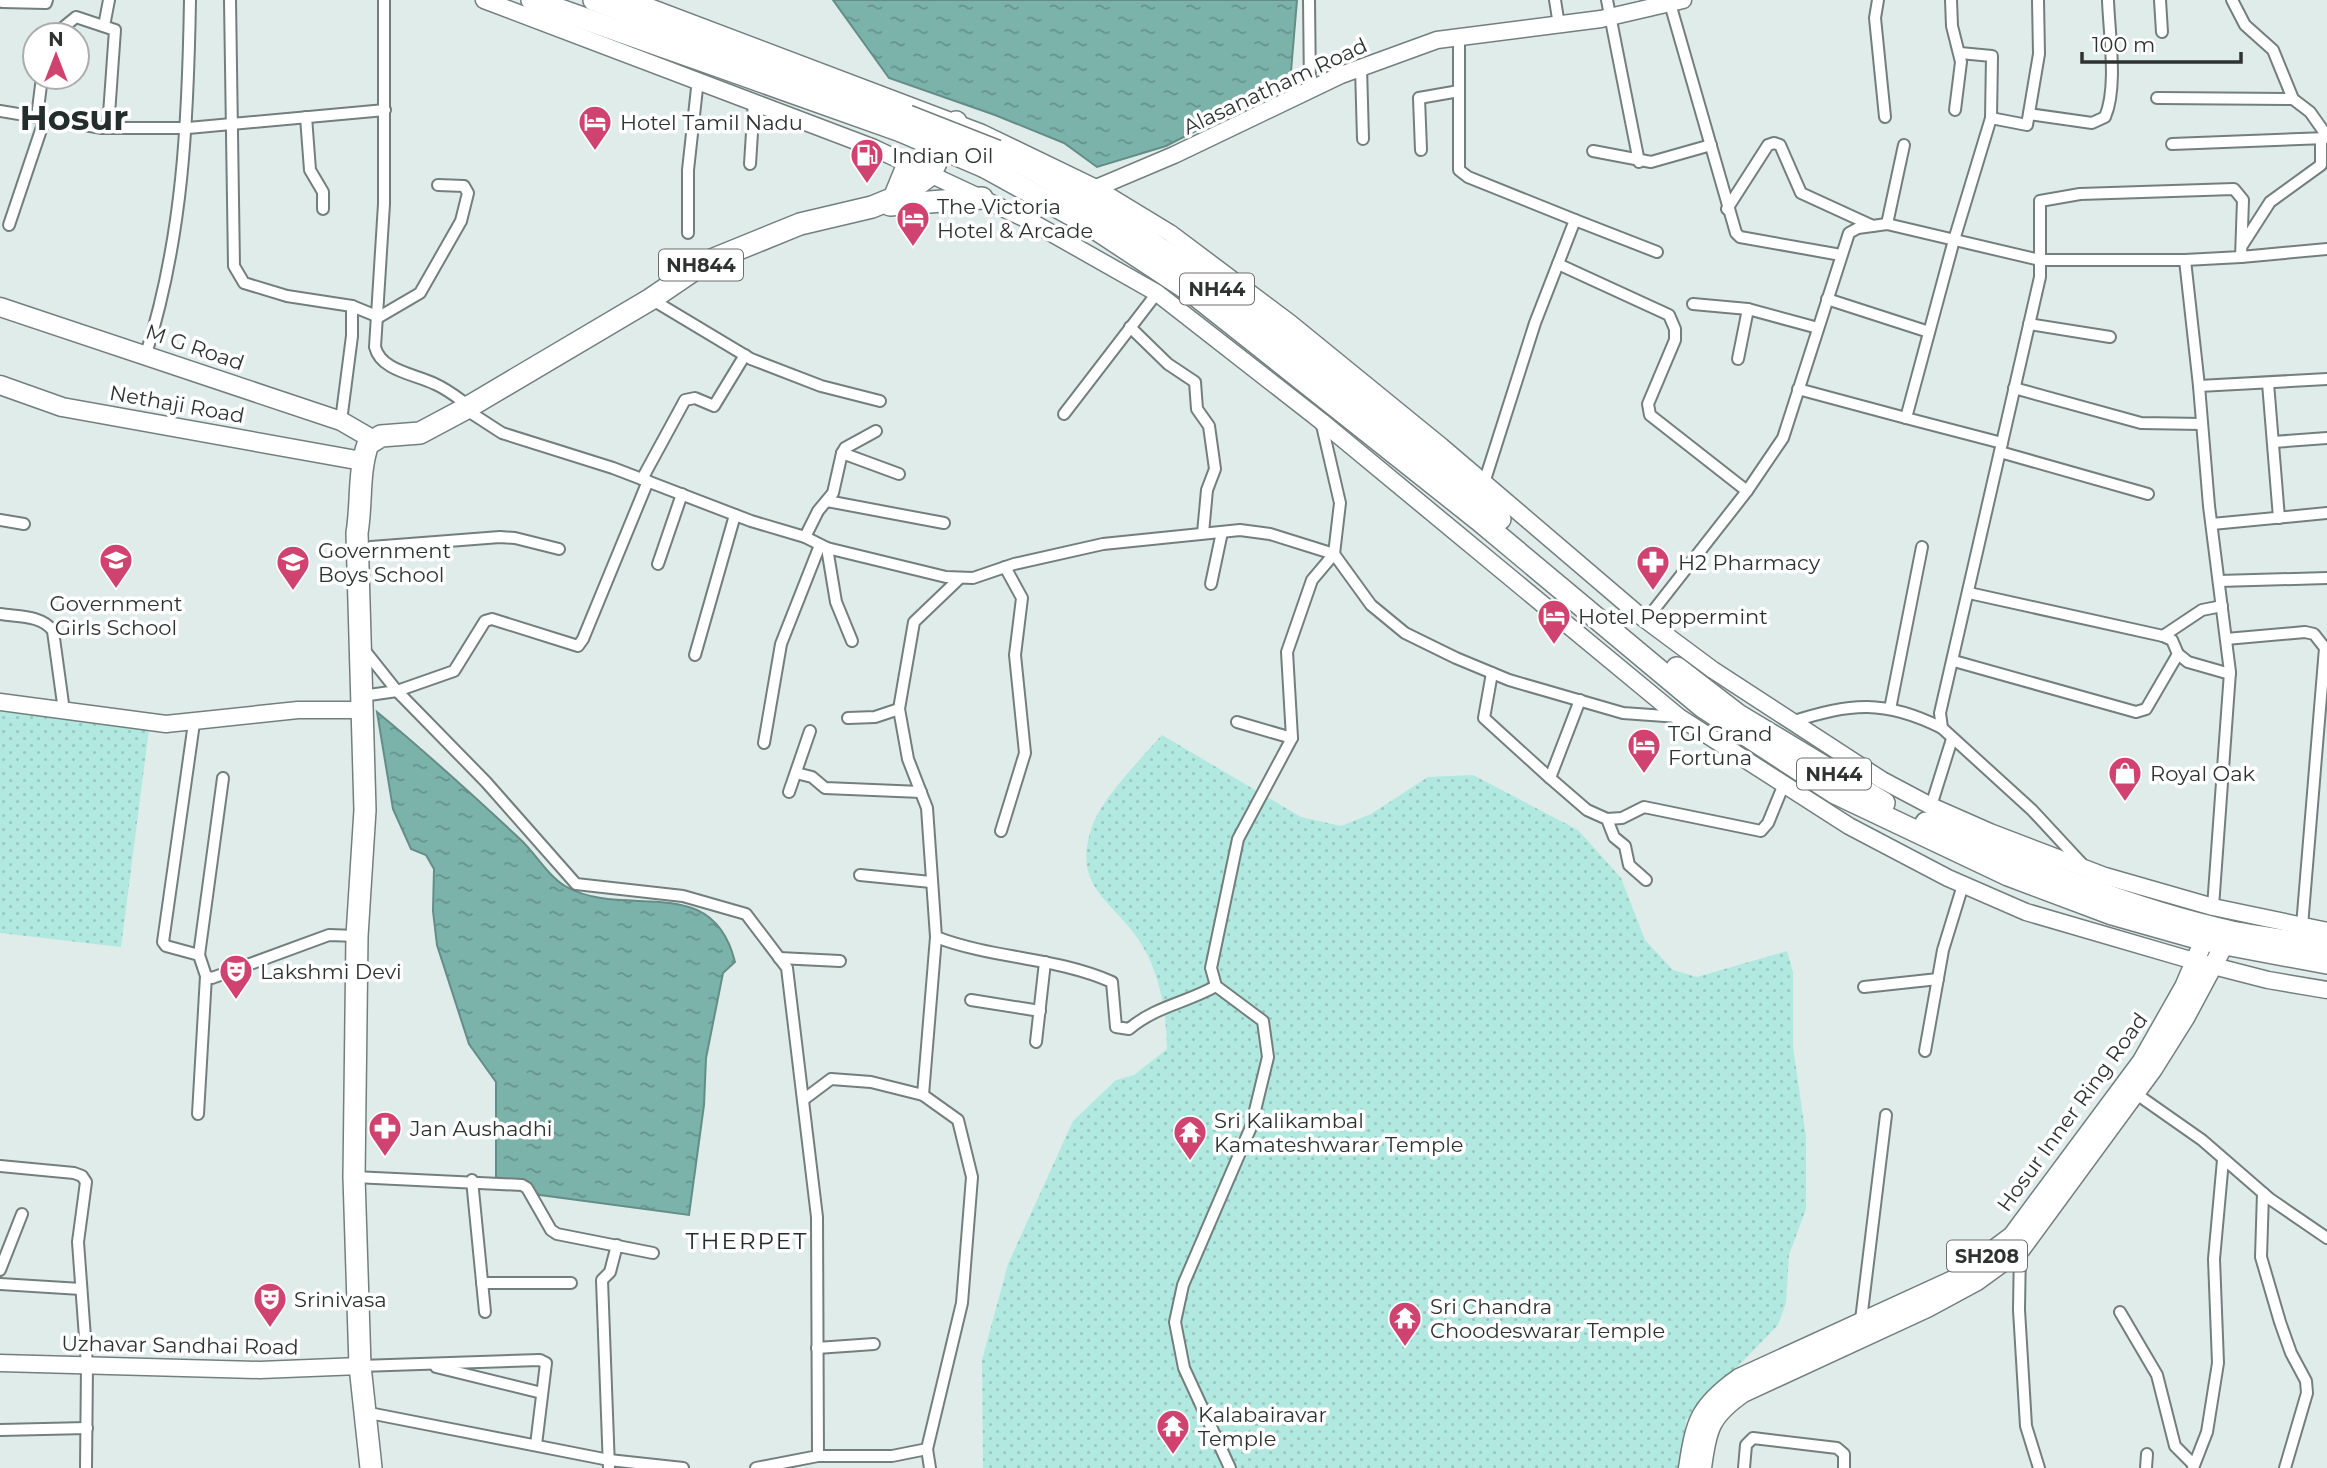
<svg xmlns="http://www.w3.org/2000/svg" width="2327" height="1468" font-family="Montserrat,sans-serif">
<style>
.grass{fill:url(#grass-dots)}
.water{fill:url(#water-ripples);stroke:#648d87;stroke-width:2}
.lines{fill:none;stroke-linecap:round;stroke-linejoin:round}
.street-casing{stroke:#737f7d;stroke-width:14}
.secondary-casing{stroke:#737f7d;stroke-width:19}
.primary-casing{stroke:#737f7d;stroke-width:21}
.highway-casing{stroke:#737f7d;stroke-width:24}
.street{stroke:#fff;stroke-width:10}
.secondary{stroke:#fff;stroke-width:16}
.primary{stroke:#fff;stroke-width:18}
.highway{stroke:#fff;stroke-width:21}
.highway-bridge-casing{stroke:#737f7d;stroke-width:24;stroke-linecap:butt}
.highway-bridge{stroke:#fff;stroke-width:21}
.labels{text-anchor:middle;dominant-baseline:central;stroke-width:7;stroke-linejoin:round;paint-order:stroke}
.shield{fill:#fff;stroke:#6d7070;stroke-width:2}
.shield-label{font-size:19px;font-weight:bold;fill:#2e3332}
.street-label{font-size:21px;fill:#2e3332;stroke:#fff}
.poi-label{font-size:21px;fill:#2e3332;stroke:#fff;text-anchor:start}
.neighbourhood-label{font-size:23px;letter-spacing:2px;fill:#232d2c;stroke:#fff}
.town-label{font-size:35px;font-weight:bold;fill:#232d2c;stroke:#fff}
</style>
<defs>
<pattern id="grass-dots" width="8" height="8" patternUnits="userSpaceOnUse" patternTransform="scale(1.75)"><rect width="8" height="8" fill="#b1e9e0"/><path d="M2 2h.1M6 6h.1" fill="none" stroke="#99c8c1" stroke-width="1.8" stroke-linecap="round"/></pattern>
<pattern id="water-ripples" width="26" height="14" patternUnits="userSpaceOnUse" patternTransform="scale(1.75)"><rect width="26" height="14" fill="#7bb3ab"/><path d="M2 4q2-2 4 0t4 0M15 11q2-2 4 0t4 0" fill="none" stroke="#65928c"/></pattern>
</defs>
<rect width="100%" height="100%" fill="#dfecea"/>
<g class="grass">
<polygon points="0,708 149,729 121,947 0,933"/>
<path d="M1162 735 1301 817 1341 826 1371 814 1428 777 1473 775 1578 830 1621 878 1645 940 1673 970 1697 977 1787 951 1793 972V1047L1806 1137V1209L1789 1255 1786 1303 1778 1325 1686 1420 1681 1468H983L982 1360 1008 1264 1073 1121 1116 1080 1134 1075 1167 1049C1166 1012 1161 977 1142 945 1115 900 1069 889 1093 824 1103 798 1142 757 1162 735Z"/>
</g>
<g class="water">
<polygon points="833,0 1297,0 1290,83 1166,146 1097,167 1064,143 995,115 889,78"/>
<path d="M377 712C427 753 474 796 521 840 535 853 548 876 565 886 625 921 712 869 735 962L723 973 706 1058 704 1105 689 1215 540 1195 496 1177V1082L469 1044 437 945 433 911 434 869 426 855 411 849 393 809Z"/>
</g>
<g class="lines">
<defs>
<g id="street">
<polyline points="230,0 234,266 244,283 287,296 352,306 352,336 341,421"/>
<path d="M384 0V204L375 347C381 371 415 374 435 384 447 389 458 398 469 406"/>
<polyline points="1309,0 1310,89"/>
<polyline points="1555,0 1559,25"/>
<polyline points="1607,0 1639,162"/>
<polyline points="1669,0 1736,233 1740,237 1841,255"/>
<polyline points="1878,0 1875,18 1885,117"/>
<polyline points="1951,0 1952,26 1961,62 1955,110"/>
<polyline points="2160,0 2162,32"/>
<polyline points="2232,0 2245,25 2273,50 2293,99 2310,112 2327,136"/>
<polyline points="2,2 46,3 47,0"/>
<polyline points="104,26 109,0"/>
<polyline points="54,35 76,17 115,30 108,128"/>
<polyline points="1459,37 1459,170 1468,177 1575,220 1535,323 1484,483"/>
<polyline points="1960,53 1992,56 1991,118"/>
<polyline points="1361,67 1363,139"/>
<polyline points="2157,98 2293,99"/>
<polyline points="0,111 102,128 188,128 385,110"/>
<path d="M2029 114 2092 123 2105 117C2118 87 2109 33 2108 0"/>
<polyline points="37,117 42,77"/>
<polyline points="306,117 310,170 323,192 323,209"/>
<polyline points="2172,144 2327,138"/>
<polyline points="1421,150 1419,98 1459,91"/>
<polyline points="1593,151 1651,162 1711,145"/>
<polyline points="750,164 754,101"/>
<polyline points="1727,209 1768,145 1774,143 1780,145 1801,193 1873,226"/>
<polyline points="1575,220 1657,252"/>
<polyline points="1887,224 1904,145"/>
<polyline points="9,225 45,118"/>
<polyline points="688,233 688,170 698,79"/>
<polyline points="2243,244 2270,202 2321,165 2321,138"/>
<polyline points="2241,257 2327,249"/>
<polyline points="1558,264 1669,315 1675,329 1675,340 1648,404 1650,415 1747,491"/>
<polyline points="651,299 751,359 821,386 880,401"/>
<polyline points="1827,299 1929,332"/>
<polyline points="1693,304 1748,309 1818,328"/>
<polyline points="352,306 379,317 420,293 461,221 468,193 464,186 438,185"/>
<polyline points="2029,324 2110,337"/>
<polyline points="1130,327 1168,364 1195,382 1197,409 1209,426 1215,469 1207,490 1203,533"/>
<path d="M146 354C183 237 188 121 190 0"/>
<polyline points="1738,359 1748,309"/>
<polyline points="2268,383 2279,518"/>
<polyline points="2014,388 2141,423 2202,424"/>
<polyline points="1798,389 1906,418"/>
<polyline points="465,409 502,433 613,468 751,521 805,537 827,548 946,577 973,578 1014,564 1103,544 1240,530 1270,534 1334,554 1371,605 1405,633 1456,658 1509,680 1623,713 1679,717"/>
<polyline points="1064,414 1157,293"/>
<polyline points="2273,442 2327,438"/>
<polyline points="2002,443 1906,418 1954,240 1991,118 2027,125 2039,54 2038,0"/>
<polyline points="2000,452 2148,494"/>
<polyline points="842,453 899,474"/>
<polyline points="642,479 685,400 695,398 714,406 745,355"/>
<polyline points="827,501 944,523"/>
<polyline points="0,520 24,524"/>
<polyline points="2212,524 2327,513"/>
<polyline points="805,537 818,511 833,493 842,453 845,448 876,431"/>
<polyline points="371,547 500,537 515,538 559,549"/>
<polyline points="827,548 836,602 852,641"/>
<polyline points="658,564 682,494"/>
<path d="M960 578 914 622 899 709 908 759 927 808 936 937C993 959 1056 957 1112 982L1116 1027 1129 1029C1156 1006 1186 1003 1216 986"/>
<polyline points="2219,581 2327,578"/>
<polyline points="1211,584 1222,532"/>
<polyline points="1969,593 2163,636 2172,640 2178,654 2188,662 2230,674"/>
<path d="M0 614C18 617 42 615 53 631L64 711"/>
<polyline points="1646,620 1747,491 1783,438 1849,233 1858,228 1887,224 2040,260 2185,260"/>
<polyline points="2163,636 2202,610 2222,606"/>
<polyline points="2226,639 2305,632 2314,634 2325,648 2302,926"/>
<polyline points="362,647 397,691 486,782 576,884 683,896 746,914 787,968 817,1217 818,1456 756,1468"/>
<polyline points="695,655 735,515"/>
<polyline points="1954,661 2136,712 2146,709 2178,654"/>
<polyline points="1492,673 1484,718 1550,778"/>
<polyline points="362,696 397,691 454,671 485,621 492,619 578,646 583,639 648,481"/>
<polyline points="1580,700 1550,778 1587,810 1607,819 1614,837 1625,846 1629,865 1646,880"/>
<polyline points="1890,709 1922,547"/>
<polyline points="848,718 875,717 899,709"/>
<polyline points="1237,722 1292,738"/>
<path d="M1791 722C1851 703 1884 699 1942 728"/>
<polyline points="194,723 163,942 166,946 199,955 206,976 212,978 329,935 357,936"/>
<polyline points="764,743 781,644 820,545"/>
<polyline points="796,773 812,777 825,788 921,792"/>
<polyline points="789,792 810,731"/>
<polyline points="1931,806 1952,739"/>
<polyline points="1607,819 1622,818 1644,807 1761,831 1768,823 1784,784"/>
<polyline points="1001,831 1025,753 1015,655 1022,598 1005,567"/>
<polyline points="2084,866 2032,810 1942,728 1940,713 2040,277 2040,201 2080,194 2234,189 2243,200 2241,257 2185,260 2199,386"/>
<polyline points="860,875 931,882"/>
<polyline points="2213,907 2230,672 2209,506 2199,386 2327,379"/>
<polyline points="199,955 223,778"/>
<polyline points="779,958 840,961"/>
<polyline points="1864,987 1938,979"/>
<polyline points="971,1000 1040,1011"/>
<polyline points="1036,1042 1045,962"/>
<polyline points="1925,1051 1943,950 1963,885"/>
<polyline points="2135,1093 2202,1140 2270,1199 2327,1238"/>
<polyline points="923,1095 936,937"/>
<polyline points="803,1100 831,1079 871,1082 923,1095 958,1120 972,1177 962,1303 927,1449 892,1456 818,1456"/>
<polyline points="198,1114 206,976"/>
<polyline points="0,1166 74,1173 82,1176 86,1182 78,1242 87,1365 86,1468"/>
<polyline points="354,1177 522,1185 527,1188 551,1230 557,1234 653,1253"/>
<polyline points="472,1180 485,1312"/>
<polyline points="2263,1193 2261,1257 2280,1322 2291,1353 2306,1381 2307,1393 2285,1468"/>
<polyline points="2020,1246 2019,1310 2026,1426 2039,1468"/>
<polyline points="0,1270 22,1214"/>
<polyline points="482,1283 571,1283"/>
<polyline points="0,1284 81,1289"/>
<polyline points="2120,1312 2157,1375 2175,1446 2193,1464"/>
<polyline points="1861,1320 1886,1115"/>
<polyline points="817,1348 874,1344"/>
<polyline points="360,1366 540,1360 546,1363 536,1445"/>
<polyline points="436,1367 542,1393"/>
<polyline points="364,1412 609,1460 683,1468"/>
<polyline points="0,1430 87,1428"/>
<polyline points="927,1449 930,1468"/>
<polyline points="609,1468 602,1280 610,1272 617,1245"/>
<polyline points="1230,1468 1184,1368 1175,1322 1183,1285 1251,1127 1268,1057 1263,1021 1216,986 1211,968 1238,839 1292,738 1287,652 1312,580 1334,554 1340,503 1321,421"/>
<polyline points="1744,1468 1746,1445 1753,1438 1837,1448 1844,1454 1844,1468"/>
<polyline points="2146,1468 2147,1454"/>
<polyline points="2193,1468 2207,1432 2218,1363 2214,1259 2223,1160"/>
</g>
<g id="secondary">
<polyline points="484,0 874,148 1030,221 1157,293 1321,421 1679,717 1849,826 1948,878 2026,912 2194,961 2268,980 2327,990"/>
<polyline points="631,0 982,133 1096,188 1170,233 1290,323 1441,446 1639,615 1713,670 1882,780 1931,806 1990,832 2105,876 2213,907 2327,931"/>
<polyline points="1096,188 1174,155 1341,75 1437,40 1601,19 1683,0"/>
<polyline points="0,702 166,724 298,710 362,710"/>
<polyline points="0,1363 260,1370 360,1366"/>
</g>
<g id="primary">
<polyline points="0,307 341,421 372,439"/>
<polyline points="0,385 62,407 362,461"/>
<path d="M1688 1468C1695 1422 1699 1406 1739 1378L1953 1280 2012 1236 2142 1061 2184 987 2204 940"/>
<path d="M1702 1468C1707 1429 1710 1416 1743 1393L1927 1308 1977 1281 2021 1249 2153 1069 2185 1018 2224 945"/>
</g>
<g id="highway">
<polyline points="532,0 901,131"/>
<polyline points="594,0 908,116"/>
<path d="M997 151C1180 243 1343 387 1500 519"/>
<polyline points="985,167 1090,225 1193,293 1479,520 1703,707 1835,793 2008,875 2112,914 2204,940 2327,963"/>
<polyline points="894,198 908,164"/>
<polyline points="890,205 982,198"/>
<polyline points="1677,668 1738,715 1884,803"/>
<path d="M1926 823C2025 865 2127 909 2232 932 2263 938 2296 942 2327 947"/>
<path d="M371 1468 360 1366 354 1177 357 936 365 810 357 533C362 503 358 472 368 444L381 436 420 433 465 409 651 299 704 263 800 224 872 207 906 193 930 175 956 122"/>
</g>
</defs>
<use href="#street" class="street-casing"/>
<use href="#secondary" class="secondary-casing"/>
<use href="#primary" class="primary-casing"/>
<use href="#highway" class="highway-casing"/>
<use href="#street" class="street"/>
<use href="#secondary" class="secondary"/>
<use href="#primary" class="primary"/>
<use href="#highway" class="highway"/>
<defs>
<g id="highway-bridge">
<polyline points="908,116 997,151"/>
<polyline points="901,131 985,167"/>
</g>
</defs>
<use href="#highway-bridge" class="highway-bridge-casing"/>
<use href="#highway-bridge" class="highway-bridge"/>
</g>
<defs>
<symbol id="hotel-pin" viewBox="-11 -11 22 30"><path d="M0 17L-7.5 6A9.5 9.5 0 1 1 7.5 6Z" fill="#d04370" stroke="#fff"/><path d="M-6-4.5h1.5V1H6V5H4.5V3h-9V5H-6ZM-4 0a1.8 1.8 0 1 1 3.6 0ZM.5 0V-2.5h3Q6-2.5 6 0Z" fill="#fff"/></symbol>
<symbol id="fuel-pin" viewBox="-11 -11 22 30"><path d="M0 17L-7.5 6A9.5 9.5 0 1 1 7.5 6Z" fill="#d04370" stroke="#fff"/><path d="M-5.5-6h7V0h2V4h1.3V-2.5L3-4.5l.8-.8L6-3V5H2.5V1h-1V6h-7ZM-4.2-4.7v3.2H.2V-4.7Z" fill="#fff"/></symbol>
<symbol id="school-pin" viewBox="-11 -11 22 30"><path d="M0 17L-7.5 6A9.5 9.5 0 1 1 7.5 6Z" fill="#d04370" stroke="#fff"/><path d="M0-5L7-2L0 1L-7-2ZM-4 1L0 2.5L4 1V4Q0 6-4 4Z" fill="#fff"/></symbol>
<symbol id="pharmacy-pin" viewBox="-11 -11 22 30"><path d="M0 17L-7.5 6A9.5 9.5 0 1 1 7.5 6Z" fill="#d04370" stroke="#fff"/><path d="M-2-6h4v4h4v4h-4v4h-4v-4h-4v-4h4Z" fill="#fff"/></symbol>
<symbol id="shop-pin" viewBox="-11 -11 22 30"><path d="M0 17L-7.5 6A9.5 9.5 0 1 1 7.5 6Z" fill="#d04370" stroke="#fff"/><path d="M-5-2.5h2.3a2.7 3.5 0 0 1 5.4 0H5L5.5 6h-11ZM-1.5-2.5h3a1.5 2.3 0 0 0-3 0Z" fill="#fff"/></symbol>
<symbol id="theatre-pin" viewBox="-11 -11 22 30"><path d="M0 17L-7.5 6A9.5 9.5 0 1 1 7.5 6Z" fill="#d04370" stroke="#fff"/><path d="M-5-5.5Q0-4 5-5.5V0Q5 5 0 6Q-5 5-5 0ZM-3.3-2.5H-1v1.5H-3.3ZM1-2.5H3.3v1.5H1ZM-2.8 1Q0 5.5 2.8 1Z" fill="#fff"/></symbol>
<symbol id="temple-pin" viewBox="-11 -11 22 30"><path d="M0 17L-7.5 6A9.5 9.5 0 1 1 7.5 6Z" fill="#d04370" stroke="#fff"/><path d="M0-6L5-2H3V0L6.5 2.5H4V6H1.5V3h-3V6H-4V2.5H-6.5L-3 0V-2H-5Z" fill="#fff"/></symbol>
</defs>
<g fill-rule="evenodd">
<use href="#hotel-pin" x="576" y="103" width="38" height="52"/>
<use href="#fuel-pin" x="848" y="136" width="38" height="52"/>
<use href="#hotel-pin" x="894" y="199" width="38" height="52"/>
<use href="#school-pin" x="97" y="541" width="38" height="52"/>
<use href="#school-pin" x="274" y="543" width="38" height="52"/>
<use href="#pharmacy-pin" x="1634" y="543" width="38" height="52"/>
<use href="#hotel-pin" x="1535" y="597" width="38" height="52"/>
<use href="#hotel-pin" x="1625" y="726" width="38" height="52"/>
<use href="#shop-pin" x="2106" y="754" width="38" height="52"/>
<use href="#theatre-pin" x="217" y="952" width="38" height="52"/>
<use href="#pharmacy-pin" x="366" y="1109" width="38" height="52"/>
<use href="#temple-pin" x="1171" y="1113" width="38" height="52"/>
<use href="#theatre-pin" x="251" y="1280" width="38" height="52"/>
<use href="#temple-pin" x="1386" y="1299" width="38" height="52"/>
<use href="#temple-pin" x="1154" y="1407" width="38" height="52"/>
</g>
<g class="labels">
<g class="shield">
<rect x="659" y="249.5" width="84" height="31" rx="5"/>
<rect x="1180" y="273.5" width="74" height="31" rx="5"/>
<rect x="1797" y="758.5" width="74" height="31" rx="5"/>
<rect x="1947" y="1240.5" width="80" height="31" rx="5"/>
</g>
<g class="shield-label">
<text x="701" y="265">NH844</text>
<text x="1217" y="289">NH44</text>
<text x="1834" y="774">NH44</text>
<text x="1987" y="1256">SH208</text>
</g>
<g class="street-label">
<text transform="translate(1275 86) rotate(-25)">Alasanatham Road</text>
<text transform="translate(195 347) rotate(19)">M G Road</text>
<text transform="translate(177 404) rotate(10)">Nethaji Road</text>
<text transform="translate(2072 1112) rotate(-54)">Hosur Inner Ring Road</text>
<text transform="translate(180 1345) rotate(1)">Uzhavar Sandhai Road</text>
</g>
<g class="poi-label">
<text x="620" y="122">Hotel Tamil Nadu</text>
<text x="892" y="155">Indian Oil</text>
<text x="937" y="206">The Victoria<tspan x="937" dy="24">Hotel &amp; Arcade</tspan></text>
<text x="318" y="550">Government<tspan x="318" dy="24">Boys School</tspan></text>
<text x="1678" y="562">H2 Pharmacy</text>
<text x="116" y="603" text-anchor="middle">Government<tspan x="116" dy="24">Girls School</tspan></text>
<text x="1578" y="616">Hotel Peppermint</text>
<text x="1668" y="733">TGI Grand<tspan x="1668" dy="24">Fortuna</tspan></text>
<text x="2150" y="773">Royal Oak</text>
<text x="260" y="971">Lakshmi Devi</text>
<text x="1214" y="1120">Sri Kalikambal<tspan x="1214" dy="24">Kamateshwarar Temple</tspan></text>
<text x="410" y="1128">Jan Aushadhi</text>
<text x="294" y="1299">Srinivasa</text>
<text x="1430" y="1306">Sri Chandra<tspan x="1430" dy="24">Choodeswarar Temple</tspan></text>
<text x="1198" y="1414">Kalabairavar<tspan x="1198" dy="24">Temple</tspan></text>
</g>
<g class="neighbourhood-label">
<text x="747" y="1241">THERPET</text>
</g>
<g class="town-label">
<text x="74" y="117">Hosur</text>
</g>
</g>
<g transform="translate(56 56)"><circle r="33" fill="#ffffff" stroke="#abadad" stroke-width="2"/>
<path d="M0-5L12 26L0 18L-12 26Z" fill="#d04370"/>
<text y="-10" font-size="19" font-weight="bold" text-anchor="middle" fill="#2e3332">N</text>
</g>
<path d="M2082 52v10h159v-10" fill="none" stroke="#2e3332" stroke-width="3.5"/>
<text x="2092" y="52" font-size="21" fill="#2e3332" stroke="#ffffff" stroke-width="5" paint-order="stroke">100 m</text>
</svg>
